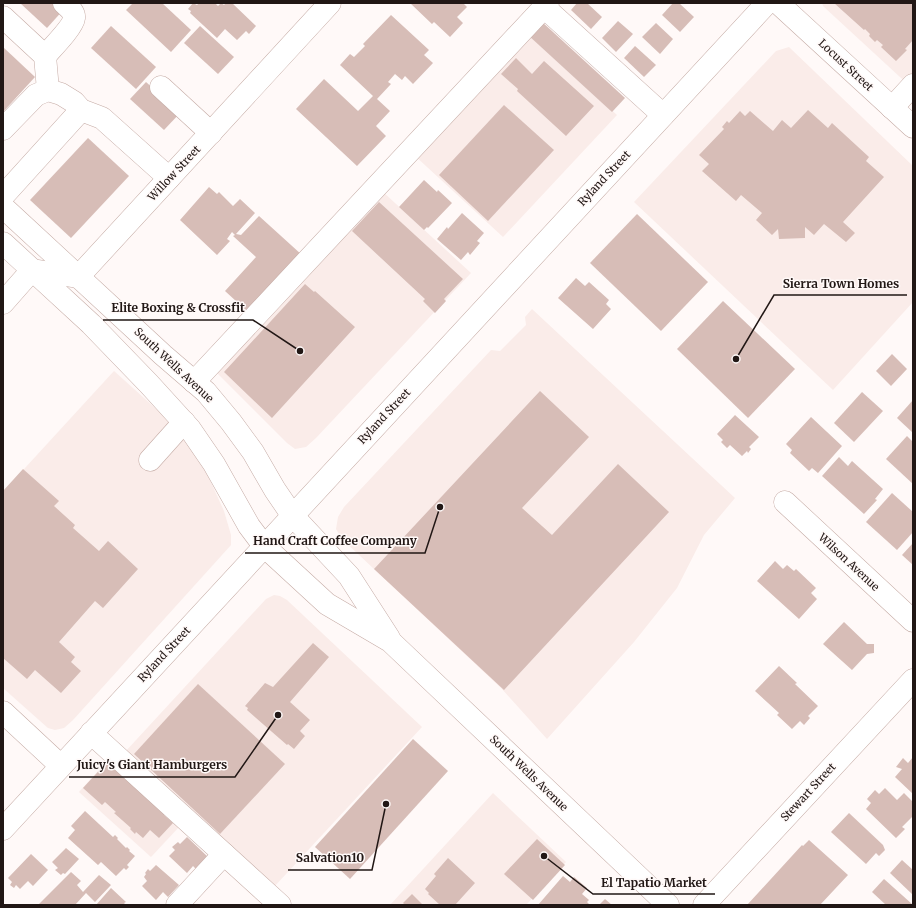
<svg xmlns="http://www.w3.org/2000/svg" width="916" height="908" font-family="Merriweather,serif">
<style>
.built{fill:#faece9}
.building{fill:#d7bdb7}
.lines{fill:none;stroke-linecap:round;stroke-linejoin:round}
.minor-casing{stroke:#c5aba5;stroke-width:23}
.major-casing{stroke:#c5aba5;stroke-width:23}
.minor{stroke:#fff;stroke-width:22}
.major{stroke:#fff;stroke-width:22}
.labels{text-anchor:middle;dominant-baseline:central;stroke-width:3;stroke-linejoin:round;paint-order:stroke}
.street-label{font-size:11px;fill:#211715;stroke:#fff9f8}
.leader{fill:none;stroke:#211715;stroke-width:1.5}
.callout-dot{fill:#211715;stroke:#fff9f8;stroke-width:1.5}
.callout-label{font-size:12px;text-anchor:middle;font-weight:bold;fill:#211715;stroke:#fff9f8;stroke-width:3;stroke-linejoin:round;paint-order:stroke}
</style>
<rect width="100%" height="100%" fill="#fff9f8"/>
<g class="built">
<polygon points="822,3 913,3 913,89 823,6"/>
<polygon points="529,33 617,115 503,237 414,155"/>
<polygon points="789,47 913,166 913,302 833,390 634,202 776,51"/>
<polygon points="382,191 471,273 316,438 306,447 295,449 287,443 217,373"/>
<polygon points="532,309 735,498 704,535 677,588 634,642 547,739 501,688 342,539 336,529 338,517 344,507 491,350 500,351 526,325 525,317"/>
<polygon points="114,371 174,425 204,467 224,511 231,535 231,545 73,720 64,728 55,730 48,728 3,688 3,492"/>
<polygon points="274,595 280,596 287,600 422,727 274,887 125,752 266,599"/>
<polygon points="107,761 179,827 151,857 79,792"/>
<polygon points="493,793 566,862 526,905 390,905"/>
</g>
<g class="building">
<polygon points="20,3 59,3 65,8 47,28"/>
<polygon points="133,3 162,3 191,30 171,52 126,10"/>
<polygon points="193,3 197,5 199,3 215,3 218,6 221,3 224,5 226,3 232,3 256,26 249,34 246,31 237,40 225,29 217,38 190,13 191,11 188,9"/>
<polygon points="410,3 463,3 467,7 457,17 463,23 450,37 434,22 432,24"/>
<polygon points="577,3 587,3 602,17 591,29 571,10"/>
<polygon points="673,3 679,3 694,17 680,32 662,15"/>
<polygon points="834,3 913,3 913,40 905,49 907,50 896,61 881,47 883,45 877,40 875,42 869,36 870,34 865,29 864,30"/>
<polygon points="391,15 429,50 424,55 433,63 413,84 405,76 402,80 395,74 388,82 391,84 377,99 390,111 376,126 386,136 357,166 296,109 324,79 358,111 373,96 340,65 350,54 354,57 365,46 363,44"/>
<polygon points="541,21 625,98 612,112 528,35"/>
<polygon points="618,21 633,34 616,52 602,38"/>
<polygon points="656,23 673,39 660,54 642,37"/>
<polygon points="111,26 156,67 136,89 91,48"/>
<polygon points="200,26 234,57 218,74 184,43"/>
<polygon points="635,46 656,65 644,77 624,58"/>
<polygon points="3,47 35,77 3,112"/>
<polygon points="516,58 532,74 544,61 594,106 566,136 517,91 518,89 501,74"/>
<polygon points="146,82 180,113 164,130 130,99"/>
<polygon points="504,105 554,150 488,221 439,175"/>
<polygon points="808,110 828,128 832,123 869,157 866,161 884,177 843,222 855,233 846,242 824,224 814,235 805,227 805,238 779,239 778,229 772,235 756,220 762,213 741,195 736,201 702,171 709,164 699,155 724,129 722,127 727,121 729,123 740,111 745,116 750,111 773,131 782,120 791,128"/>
<polygon points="88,138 129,176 71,238 30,200"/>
<polygon points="424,180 437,192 438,190 452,203 428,228 427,227 424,230 399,207"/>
<polygon points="209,187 217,194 219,192 233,206 240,199 255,213 236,234 241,235 259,216 302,255 249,313 225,291 256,257 233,236 235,235 232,232 227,239 230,241 217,255 180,220"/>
<polygon points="379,202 463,279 444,299 446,301 435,313 423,301 425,299 352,231"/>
<polygon points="462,213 484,233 477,241 480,243 470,255 468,252 461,260 437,239 447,227 448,229"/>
<polygon points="637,214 708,282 661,331 590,263"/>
<polygon points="576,278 585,286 589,282 609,300 606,304 611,309 593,329 558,298"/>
<polygon points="305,284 314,292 315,291 355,327 272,418 224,372"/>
<polygon points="723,301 795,369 748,418 677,349"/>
<polygon points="892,354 907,369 891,386 876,371"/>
<polygon points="540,391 589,437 522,508 552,535 618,464 669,512 504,690 374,569"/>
<polygon points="862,392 883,411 854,442 834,423"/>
<polygon points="913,400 913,433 897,418"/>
<polygon points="735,415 759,437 749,447 751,449 748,453 747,451 742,456 730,445 727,448 721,442 723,440 717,434"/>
<polygon points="811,417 842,446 818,473 812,468 809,471 790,453 792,450 786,444"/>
<polygon points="907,436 913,442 913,484 886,459"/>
<polygon points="839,457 848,466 852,461 883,489 875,499 877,500 864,514 822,476"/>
<polygon points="23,469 59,501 54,506 75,525 73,528 99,551 108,541 138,569 103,608 95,601 59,642 75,657 71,662 81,671 61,693 35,670 27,679 3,658 3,491"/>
<polygon points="892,493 913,512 913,532 897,550 866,522"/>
<polygon points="913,543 913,565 902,555"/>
<polygon points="775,561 783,569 787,565 794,571 796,569 816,588 811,593 817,599 799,619 757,581"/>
<polygon points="844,622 867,644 874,644 874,653 867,654 852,670 823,644"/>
<polygon points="313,643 329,657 290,702 310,720 300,731 305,736 294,749 288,744 287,745 247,710 248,708 245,706 265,683 273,687"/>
<polygon points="779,666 797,683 795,684 818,706 808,716 810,718 804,725 800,721 792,729 777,715 779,713 755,691"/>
<polygon points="198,684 285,764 220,834 134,754"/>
<polygon points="413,739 448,771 350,879 315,847"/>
<polygon points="913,757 913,794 895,777 902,769 896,767 903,758 908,763"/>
<polygon points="108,761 165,814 164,815 173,823 159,838 150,830 143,838 136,832 135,834 130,829 131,828 114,813 116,812 105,802 102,805 83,788"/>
<polygon points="885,788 897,800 904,793 913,802 913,813 912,814 913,816 902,827 905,829 896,838 866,809 871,803 867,799 875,790 879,794"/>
<polygon points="85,811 113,837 115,835 118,838 117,839 126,848 127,847 130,850 129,851 135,856 127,865 129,867 126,870 124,868 116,876 101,862 98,865 68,838 75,830 71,826"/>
<polygon points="849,813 883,845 885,850 879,856 876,853 866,864 831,832"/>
<polygon points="187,837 208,857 196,869 193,866 187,873 169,856 175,850 172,847 178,842 180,844"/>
<polygon points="537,839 565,865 533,900 504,874"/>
<polygon points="809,840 848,875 820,905 747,905 802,845 803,846"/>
<polygon points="66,848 79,859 65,874 63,873 61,875 55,870 58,868 52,862"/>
<polygon points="31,854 48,870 33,886 28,881 20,889 16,885 14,888 10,885 12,882 8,878"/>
<polygon points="448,858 475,883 455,905 440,905 428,894 429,893 425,889 436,876 434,874"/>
<polygon points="902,860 913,870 913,895 890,873"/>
<polygon points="156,865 179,885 168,897 163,892 156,900 142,886 147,881 144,877 146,874 145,873 148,869 150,871"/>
<polygon points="71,872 81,881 77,885 83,892 99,875 111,885 95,902 86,893 75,905 38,905"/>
<polygon points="563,876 570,882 574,877 587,888 582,894 589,900 587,902 590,905 538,905"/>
<polygon points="884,879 912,904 911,905 886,905 872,892"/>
<polygon points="111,888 126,902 124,903 126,905 96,905"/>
<polygon points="412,894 423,905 405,905 403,903"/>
<polygon points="605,899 612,905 599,905"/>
</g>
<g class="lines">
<defs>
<g id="minor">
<polyline points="778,3 913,127"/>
<polyline points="544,7 663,115"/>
<polyline points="3,17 45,56 48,90"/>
<path d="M45 56C51 49 73 27 74 18 75 12 68 7 64 3"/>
<polyline points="161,87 211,133"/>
<polyline points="892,108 913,85"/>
<polyline points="3,129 36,95 48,90 61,94 74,102 81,110 102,118 169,178"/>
<polyline points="3,196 81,110"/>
<polyline points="3,303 32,270 78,277 330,3"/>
<polyline points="194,382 548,3"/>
<polyline points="150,460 184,422"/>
<polyline points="785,502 913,621"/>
<polyline points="3,712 61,766"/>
<polyline points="91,733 280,905"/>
<polyline points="177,905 224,854"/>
<polyline points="704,905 913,680"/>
</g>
<g id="major">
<polyline points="3,207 163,355 206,392 231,422 253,452 275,490 292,515 349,576 389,638"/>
<polyline points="3,243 91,324 149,384 190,429 214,464 249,526 264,546 327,604 390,641 668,905"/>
<polyline points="3,829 767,3"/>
</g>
</defs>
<use href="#minor" class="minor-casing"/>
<use href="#major" class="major-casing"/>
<use href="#minor" class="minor"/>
<use href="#major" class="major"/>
</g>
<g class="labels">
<g class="street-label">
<text transform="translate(846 65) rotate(43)">Locust Street</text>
<text transform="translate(174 173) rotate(-47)">Willow Street</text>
<text transform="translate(604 178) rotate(-47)">Ryland Street</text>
<text transform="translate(174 365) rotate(43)">South Wells Avenue</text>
<text transform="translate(384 416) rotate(-47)">Ryland Street</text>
<text transform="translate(849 562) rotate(43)">Wilson Avenue</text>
<text transform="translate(164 654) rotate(-47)">Ryland Street</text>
<text transform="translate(529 773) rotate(44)">South Wells Avenue</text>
<text transform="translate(808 792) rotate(-47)">Stewart Street</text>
</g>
</g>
<path class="leader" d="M736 359L774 295H907M300 351L253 320H103M440 507L425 553H245M278 715L235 777H69M386 804L372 870H288M544 856L593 894H715"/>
<g class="callout-dot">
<circle cx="736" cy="359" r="4"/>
<circle cx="300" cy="351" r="4"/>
<circle cx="440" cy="507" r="4"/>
<circle cx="278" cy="715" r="4"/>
<circle cx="386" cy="804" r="4"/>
<circle cx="544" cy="856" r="4"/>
</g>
<g class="callout-label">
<text x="841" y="288">Sierra Town Homes</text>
<text x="178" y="312">Elite Boxing &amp; Crossfit</text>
<text x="335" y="545">Hand Craft Coffee Company</text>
<text x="152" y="769">Juicy's Giant Hamburgers</text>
<text x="330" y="862">Salvation10</text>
<text x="654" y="887">El Tapatio Market</text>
</g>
<rect width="916" height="908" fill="none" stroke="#211715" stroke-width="8"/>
</svg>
